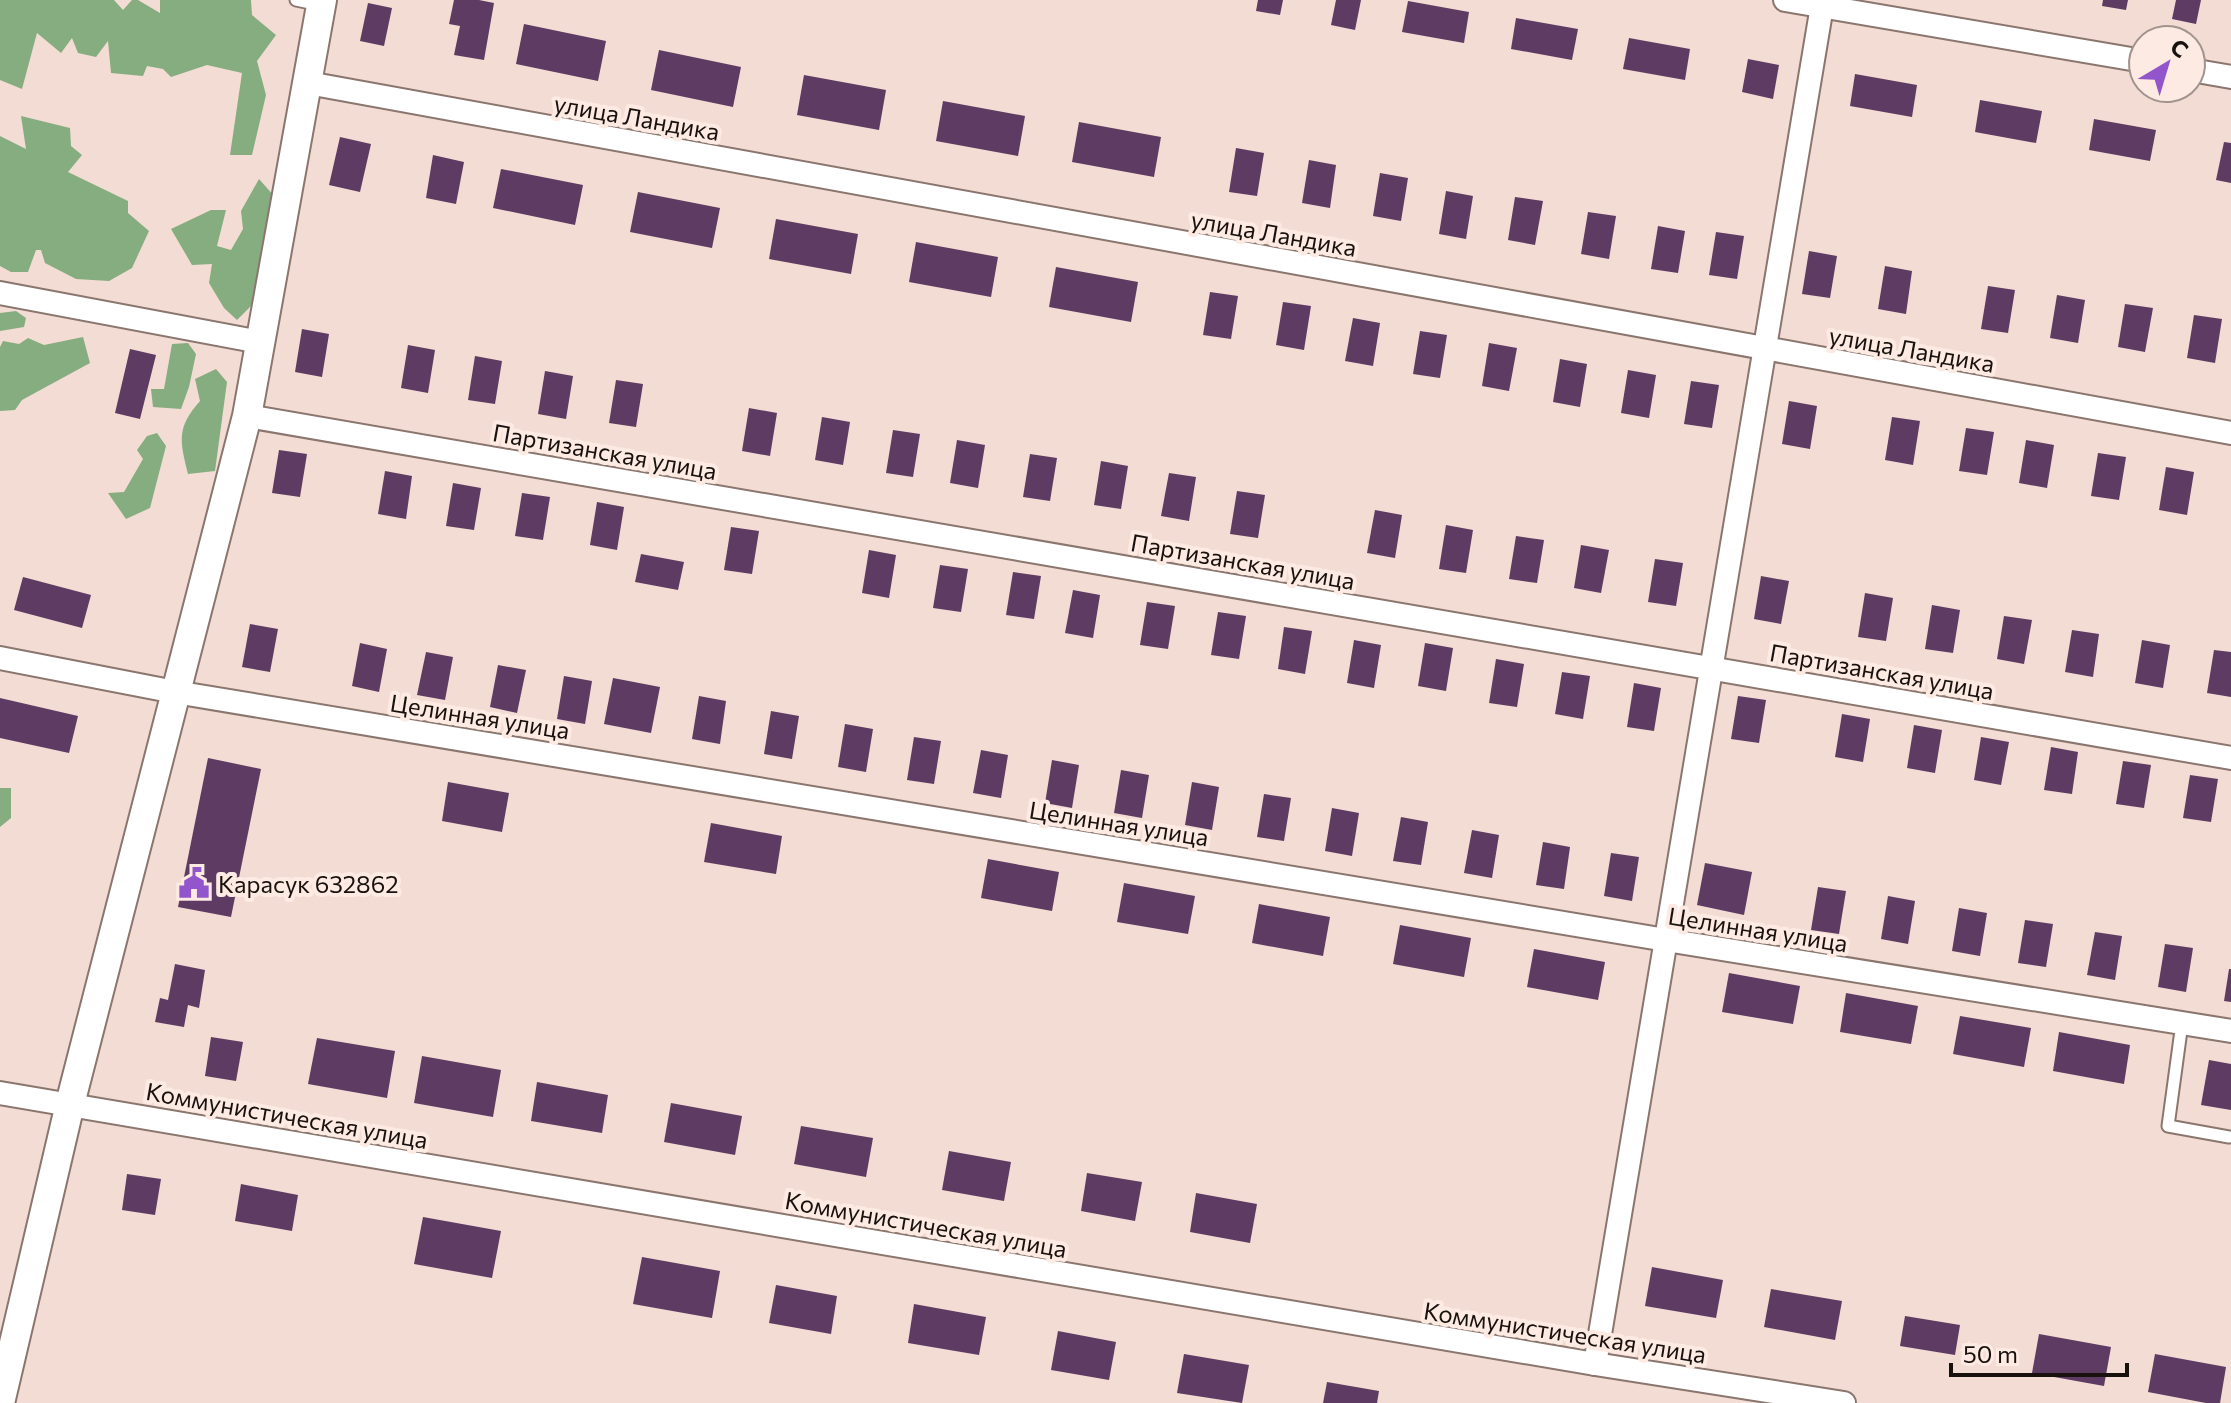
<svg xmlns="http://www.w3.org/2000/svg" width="2231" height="1403" font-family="Commissioner,sans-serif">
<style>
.forest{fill:#86ad80}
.building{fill:#5e3b62}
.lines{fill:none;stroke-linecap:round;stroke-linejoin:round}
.service-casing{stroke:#8a766e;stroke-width:15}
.minor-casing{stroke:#8a766e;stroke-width:26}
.tertiary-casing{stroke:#8a766e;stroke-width:32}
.service{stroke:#fff;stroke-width:11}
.minor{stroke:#fff;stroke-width:22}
.tertiary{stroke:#fff;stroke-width:28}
.labels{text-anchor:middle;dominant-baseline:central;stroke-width:8;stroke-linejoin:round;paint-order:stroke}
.street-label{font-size:24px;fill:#18110e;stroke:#fdeae3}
.poi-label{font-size:24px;fill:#18110e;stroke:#fdeae3;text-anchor:start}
</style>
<rect width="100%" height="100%" fill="#f3dcd3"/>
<g class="forest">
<polygon points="0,0 114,0 123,10 132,0 138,0 160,13 160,0 251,0 252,15 276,35 257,61 266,95 252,155 230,155 242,73 207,65 171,77 163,69 147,66 143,76 111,73 108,41 96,57 78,53 72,38 61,53 37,33 22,89 0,80"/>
<polygon points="21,116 70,128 71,146 82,155 68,172 128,201 128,213 149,231 132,268 109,281 76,279 45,263 41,250 36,250 28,272 11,272 0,266 0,136 26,149"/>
<polygon points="259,179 275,197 260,297 237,320 224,308 209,283 212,264 192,265 171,229 211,210 226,210 217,246 231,250 243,229 241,211"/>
<polygon points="16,311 26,318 24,327 0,331 0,313"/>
<polygon points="83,337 90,363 22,400 15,410 0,411 0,347 3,341 19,344 28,338 44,345"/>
<polygon points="188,343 196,354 189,387 181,409 153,407 151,389 164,389 172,344"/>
<path d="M216 369 227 382 215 471 188 474C180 441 176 428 200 401L195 379Z"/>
<polygon points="157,433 166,446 150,508 126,519 108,493 124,492 143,459 137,450 147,436"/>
<polygon points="0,788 11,788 11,818 0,827"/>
</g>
<g class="building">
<polygon points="454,0 479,0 494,3 484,60 454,55 460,26 449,24"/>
<polygon points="1258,0 1283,0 1280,15 1256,11"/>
<polygon points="1336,0 1361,0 1355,30 1331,25"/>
<polygon points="2103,0 2128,0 2126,10 2102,6"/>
<polygon points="2176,0 2201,0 2196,24 2172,19"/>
<polygon points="1408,1 1469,12 1464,43 1402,32"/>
<polygon points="368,3 392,8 384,46 360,41"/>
<polygon points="1516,18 1578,29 1572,60 1511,49"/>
<polygon points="524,24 606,41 598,81 516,64"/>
<polygon points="1629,38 1690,49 1685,80 1623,69"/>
<polygon points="659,50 741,67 733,107 651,90"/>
<polygon points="1748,59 1779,65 1773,99 1742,92"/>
<polygon points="1855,74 1917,85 1912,117 1850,106"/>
<polygon points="804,75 886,90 879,130 797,115"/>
<polygon points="1980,100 2042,111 2036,143 1975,132"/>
<polygon points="943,101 1025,116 1018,156 936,141"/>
<polygon points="2094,119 2156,130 2150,161 2089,150"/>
<polygon points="1079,122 1161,137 1154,177 1072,162"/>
<polygon points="340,137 371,144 360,192 329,185"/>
<polygon points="2224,142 2231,143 2231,183 2216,180"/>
<polygon points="1236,148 1264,153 1257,196 1229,192"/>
<polygon points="433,155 464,162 456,204 426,198"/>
<polygon points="1309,160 1336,165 1330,208 1302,203"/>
<polygon points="501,169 583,185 575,225 493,208"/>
<polygon points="1380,173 1408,178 1401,221 1373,216"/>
<polygon points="1446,191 1473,196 1466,239 1439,234"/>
<polygon points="638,192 720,208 712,248 630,232"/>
<polygon points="1515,197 1543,201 1535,245 1508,240"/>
<polygon points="1588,212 1616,216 1609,259 1581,254"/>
<polygon points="776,219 858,234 851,274 769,259"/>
<polygon points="1658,226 1685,231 1678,273 1651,269"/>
<polygon points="1716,232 1744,236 1737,279 1709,275"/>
<polygon points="916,242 998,257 991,297 909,282"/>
<polygon points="1809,251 1837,256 1830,298 1802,294"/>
<polygon points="1885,266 1912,271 1906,314 1878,309"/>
<polygon points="1056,267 1138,282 1131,322 1049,307"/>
<polygon points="1988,286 2015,290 2008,333 1981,329"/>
<polygon points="1210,292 1238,296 1231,339 1203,335"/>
<polygon points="2057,295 2085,300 2078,343 2050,338"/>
<polygon points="1283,302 1311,306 1304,350 1276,345"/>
<polygon points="2125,304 2153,308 2145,352 2118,347"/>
<polygon points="2194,315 2222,319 2215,363 2187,358"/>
<polygon points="1353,318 1380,323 1373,366 1345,361"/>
<polygon points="302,329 329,334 322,377 295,372"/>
<polygon points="1420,331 1447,335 1440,378 1413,374"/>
<polygon points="1489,343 1517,348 1509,391 1482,386"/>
<polygon points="408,345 435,350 428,393 401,388"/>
<polygon points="130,349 156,355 140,419 115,413"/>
<polygon points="475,356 502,361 495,404 468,400"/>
<polygon points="1560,359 1587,364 1580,407 1553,402"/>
<polygon points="1628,370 1656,375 1649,418 1621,413"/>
<polygon points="545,371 573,376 566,419 538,414"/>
<polygon points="616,380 643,384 636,427 609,423"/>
<polygon points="1691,381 1719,385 1712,428 1684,424"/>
<polygon points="1789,401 1817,406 1810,449 1782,444"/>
<polygon points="749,408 777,413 770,456 742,451"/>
<polygon points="822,417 850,422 843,465 815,460"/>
<polygon points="1892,417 1920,421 1913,465 1885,460"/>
<polygon points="1966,428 1994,432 1987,475 1959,471"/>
<polygon points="893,430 920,434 913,477 886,473"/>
<polygon points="957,440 985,445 978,488 950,483"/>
<polygon points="2026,440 2054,445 2047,488 2019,483"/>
<polygon points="279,450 307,454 300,497 272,493"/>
<polygon points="2098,453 2126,457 2119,500 2091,496"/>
<polygon points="1030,454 1057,458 1050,501 1023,497"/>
<polygon points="1101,461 1128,466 1121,509 1094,505"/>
<polygon points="2166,467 2194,472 2187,515 2159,510"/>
<polygon points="385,471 412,476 406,519 378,514"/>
<polygon points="1169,473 1196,477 1189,521 1161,516"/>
<polygon points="453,483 481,488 474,530 446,526"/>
<polygon points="1237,491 1265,495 1258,538 1230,534"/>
<polygon points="522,493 550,497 543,540 515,536"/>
<polygon points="597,502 624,507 617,550 590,545"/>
<polygon points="1375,510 1402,515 1395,558 1367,553"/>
<polygon points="1446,525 1473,530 1466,573 1439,569"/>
<polygon points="731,527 759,531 752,574 724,570"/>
<polygon points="1516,536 1544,540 1537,583 1509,579"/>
<polygon points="1581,545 1609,550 1601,593 1574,588"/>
<polygon points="869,550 896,555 889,598 862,593"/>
<polygon points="641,554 684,562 678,590 635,582"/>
<polygon points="1655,559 1683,563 1676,606 1648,602"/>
<polygon points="940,565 968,569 961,612 933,608"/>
<polygon points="1013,572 1041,576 1034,619 1006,615"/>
<polygon points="1761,576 1789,581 1781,624 1754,619"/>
<polygon points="23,577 91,595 82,628 14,610"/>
<polygon points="1073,590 1100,595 1093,638 1065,633"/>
<polygon points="1865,593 1893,598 1886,641 1858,637"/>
<polygon points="1147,602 1175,606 1168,649 1140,645"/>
<polygon points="1932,605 1960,610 1953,653 1925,649"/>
<polygon points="1218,612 1246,616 1239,659 1211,655"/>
<polygon points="2004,616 2032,620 2024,664 1997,659"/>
<polygon points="250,624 278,629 270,672 242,667"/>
<polygon points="1284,627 1312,631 1305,674 1278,669"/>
<polygon points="2072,630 2099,634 2093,677 2065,672"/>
<polygon points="1354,640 1381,645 1374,688 1347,683"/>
<polygon points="2142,640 2170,645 2163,688 2135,683"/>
<polygon points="360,643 387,649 379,692 352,686"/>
<polygon points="1425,643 1453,648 1446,691 1418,686"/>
<polygon points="2214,650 2231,652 2231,697 2207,693"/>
<polygon points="426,652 453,657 445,700 417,695"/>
<polygon points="1496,659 1524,664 1517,707 1489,703"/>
<polygon points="498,665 526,670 517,713 490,707"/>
<polygon points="1562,672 1590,676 1583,719 1555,714"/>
<polygon points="564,676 592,681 585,724 557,719"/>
<polygon points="613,678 660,687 651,733 604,724"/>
<polygon points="1634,683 1661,688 1654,731 1627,727"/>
<polygon points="699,696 726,701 720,744 692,739"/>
<polygon points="1738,696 1766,700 1759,743 1731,739"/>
<polygon points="0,698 78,716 69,753 0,738"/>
<polygon points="771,711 799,716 792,759 764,754"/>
<polygon points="1842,714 1870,719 1863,762 1835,757"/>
<polygon points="845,724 873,729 866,772 838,767"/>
<polygon points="1914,725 1942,730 1935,773 1907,768"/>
<polygon points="914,737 941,741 934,784 907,780"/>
<polygon points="1981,737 2009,742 2001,785 1974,780"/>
<polygon points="2051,747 2078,752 2072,794 2044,790"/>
<polygon points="981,750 1008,755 1001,798 973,793"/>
<polygon points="208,758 261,769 231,917 178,907"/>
<polygon points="1052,760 1079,765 1072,808 1045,803"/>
<polygon points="2123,761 2151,765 2144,808 2116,804"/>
<polygon points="1121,770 1149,775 1142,818 1114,813"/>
<polygon points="2190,775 2218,779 2211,822 2183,818"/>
<polygon points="448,782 509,793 502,832 442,821"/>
<polygon points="1192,782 1219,787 1212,830 1185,825"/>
<polygon points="1264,794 1291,798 1284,841 1257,837"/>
<polygon points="1332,808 1359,813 1352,856 1325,851"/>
<polygon points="1401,817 1428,822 1421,865 1393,861"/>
<polygon points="711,823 782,836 776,874 704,862"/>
<polygon points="1472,830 1499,835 1492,878 1464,873"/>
<polygon points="1543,842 1570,847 1564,889 1536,885"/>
<polygon points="1611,853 1639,857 1632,901 1604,896"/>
<polygon points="988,859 1059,872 1052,911 981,898"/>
<polygon points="1705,863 1752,872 1744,915 1697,905"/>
<polygon points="1124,883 1195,896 1188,934 1117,922"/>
<polygon points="1818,887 1846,891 1839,934 1811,930"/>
<polygon points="1888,896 1915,901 1908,944 1881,939"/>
<polygon points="1259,904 1330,917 1323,956 1252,943"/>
<polygon points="1959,908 1987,913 1980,956 1952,951"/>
<polygon points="2025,920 2053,924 2046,967 2018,963"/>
<polygon points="1400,925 1471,938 1464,977 1393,964"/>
<polygon points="2095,932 2122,936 2115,980 2087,975"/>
<polygon points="2165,944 2193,948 2186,992 2158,987"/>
<polygon points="1534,949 1605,962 1598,1000 1527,987"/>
<polygon points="175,964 205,970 199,1008 188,1005 184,1027 155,1022 160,998 168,1000"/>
<polygon points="2229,969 2231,969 2231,1002 2224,1001"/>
<polygon points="1729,973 1800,986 1793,1024 1722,1012"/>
<polygon points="1846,993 1918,1006 1911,1044 1840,1032"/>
<polygon points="1960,1016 2031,1028 2024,1067 1953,1054"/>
<polygon points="2059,1032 2130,1045 2124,1084 2053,1071"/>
<polygon points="211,1037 243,1042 236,1081 205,1076"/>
<polygon points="317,1038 395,1051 387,1098 308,1084"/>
<polygon points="422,1056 501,1070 493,1117 414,1103"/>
<polygon points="2209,1060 2231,1064 2231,1110 2201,1105"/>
<polygon points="537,1082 608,1095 602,1133 531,1121"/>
<polygon points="671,1103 742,1116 735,1155 664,1142"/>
<polygon points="801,1126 873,1138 866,1177 794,1164"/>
<polygon points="949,1151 1011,1162 1004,1201 942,1190"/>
<polygon points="1087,1173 1142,1182 1135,1221 1081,1211"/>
<polygon points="127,1174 161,1179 155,1215 122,1210"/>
<polygon points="241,1184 298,1195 292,1231 235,1221"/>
<polygon points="1196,1193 1257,1204 1250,1243 1190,1232"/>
<polygon points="423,1217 501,1231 492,1278 414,1264"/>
<polygon points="642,1257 720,1271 712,1318 633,1304"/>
<polygon points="1652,1267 1723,1280 1716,1318 1645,1306"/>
<polygon points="776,1285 837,1296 831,1334 769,1323"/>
<polygon points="1771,1289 1842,1301 1835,1340 1764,1327"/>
<polygon points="914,1304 986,1317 979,1355 908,1343"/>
<polygon points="1905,1316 1960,1325 1955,1355 1900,1346"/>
<polygon points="1058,1331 1116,1342 1109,1380 1051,1370"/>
<polygon points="2039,1334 2111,1347 2104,1386 2032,1373"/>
<polygon points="1184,1354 1249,1365 1242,1403 1177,1393"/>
<polygon points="2155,1354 2226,1367 2220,1403 2206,1403 2148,1392"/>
<polygon points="1327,1382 1379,1391 1377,1403 1323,1403"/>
</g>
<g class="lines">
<defs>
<g id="service">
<polyline points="296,0 320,5"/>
<polyline points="2182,1023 2168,1126 2229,1137"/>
</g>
<g id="minor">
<polyline points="1785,0 2143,61"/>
<polyline points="2191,70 2231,77"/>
<polyline points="308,83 2231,433"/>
<polyline points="0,293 260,342"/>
<polyline points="247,416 2231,758"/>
<polyline points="0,658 175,692 1666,940 2231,1031"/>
<polyline points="0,1093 1595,1364 1844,1403"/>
<polyline points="1595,1364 1823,0"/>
</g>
<polyline id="tertiary" points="0,1403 70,1104 247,416 322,0"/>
</defs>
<use href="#service" class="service-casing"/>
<use href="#minor" class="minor-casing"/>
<use href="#tertiary" class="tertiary-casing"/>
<use href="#service" class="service"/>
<use href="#minor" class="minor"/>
<use href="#tertiary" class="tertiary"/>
</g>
<defs>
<symbol id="civic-bare" viewBox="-9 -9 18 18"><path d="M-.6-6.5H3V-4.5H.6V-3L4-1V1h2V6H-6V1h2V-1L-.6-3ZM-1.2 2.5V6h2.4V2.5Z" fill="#9255cb" stroke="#fdeae3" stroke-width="2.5" paint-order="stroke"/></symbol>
</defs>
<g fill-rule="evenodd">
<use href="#civic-bare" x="172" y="861" width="44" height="44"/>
</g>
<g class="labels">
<g class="street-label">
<text transform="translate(637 117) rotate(10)">улица Ландика</text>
<text transform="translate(1274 233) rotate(10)">улица Ландика</text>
<text transform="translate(1912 349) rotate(10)">улица Ландика</text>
<text transform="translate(605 451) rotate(10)">Партизанская улица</text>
<text transform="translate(1243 561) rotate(10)">Партизанская улица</text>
<text transform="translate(1882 671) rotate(10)">Партизанская улица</text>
<text transform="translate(480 716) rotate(9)">Целинная улица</text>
<text transform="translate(1119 823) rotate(9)">Целинная улица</text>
<text transform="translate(1758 929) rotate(9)">Целинная улица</text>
<text transform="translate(287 1115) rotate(10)">Коммунистическая улица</text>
<text transform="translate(926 1224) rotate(10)">Коммунистическая улица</text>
<text transform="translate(1565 1332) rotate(9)">Коммунистическая улица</text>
</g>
<g class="poi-label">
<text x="218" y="883">Карасук 632862</text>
</g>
</g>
<g transform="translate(2167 64) rotate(38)"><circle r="38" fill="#fdeae3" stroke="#a1938e" stroke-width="2"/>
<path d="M0-6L14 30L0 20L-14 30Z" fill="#9255cb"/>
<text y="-12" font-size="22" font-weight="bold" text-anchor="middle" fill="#18110e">С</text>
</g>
<path d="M1951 1363v12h176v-12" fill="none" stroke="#18110e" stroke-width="4"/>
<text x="1963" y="1363" font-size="24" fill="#18110e" stroke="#fdeae3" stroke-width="6" paint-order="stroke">50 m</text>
</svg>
